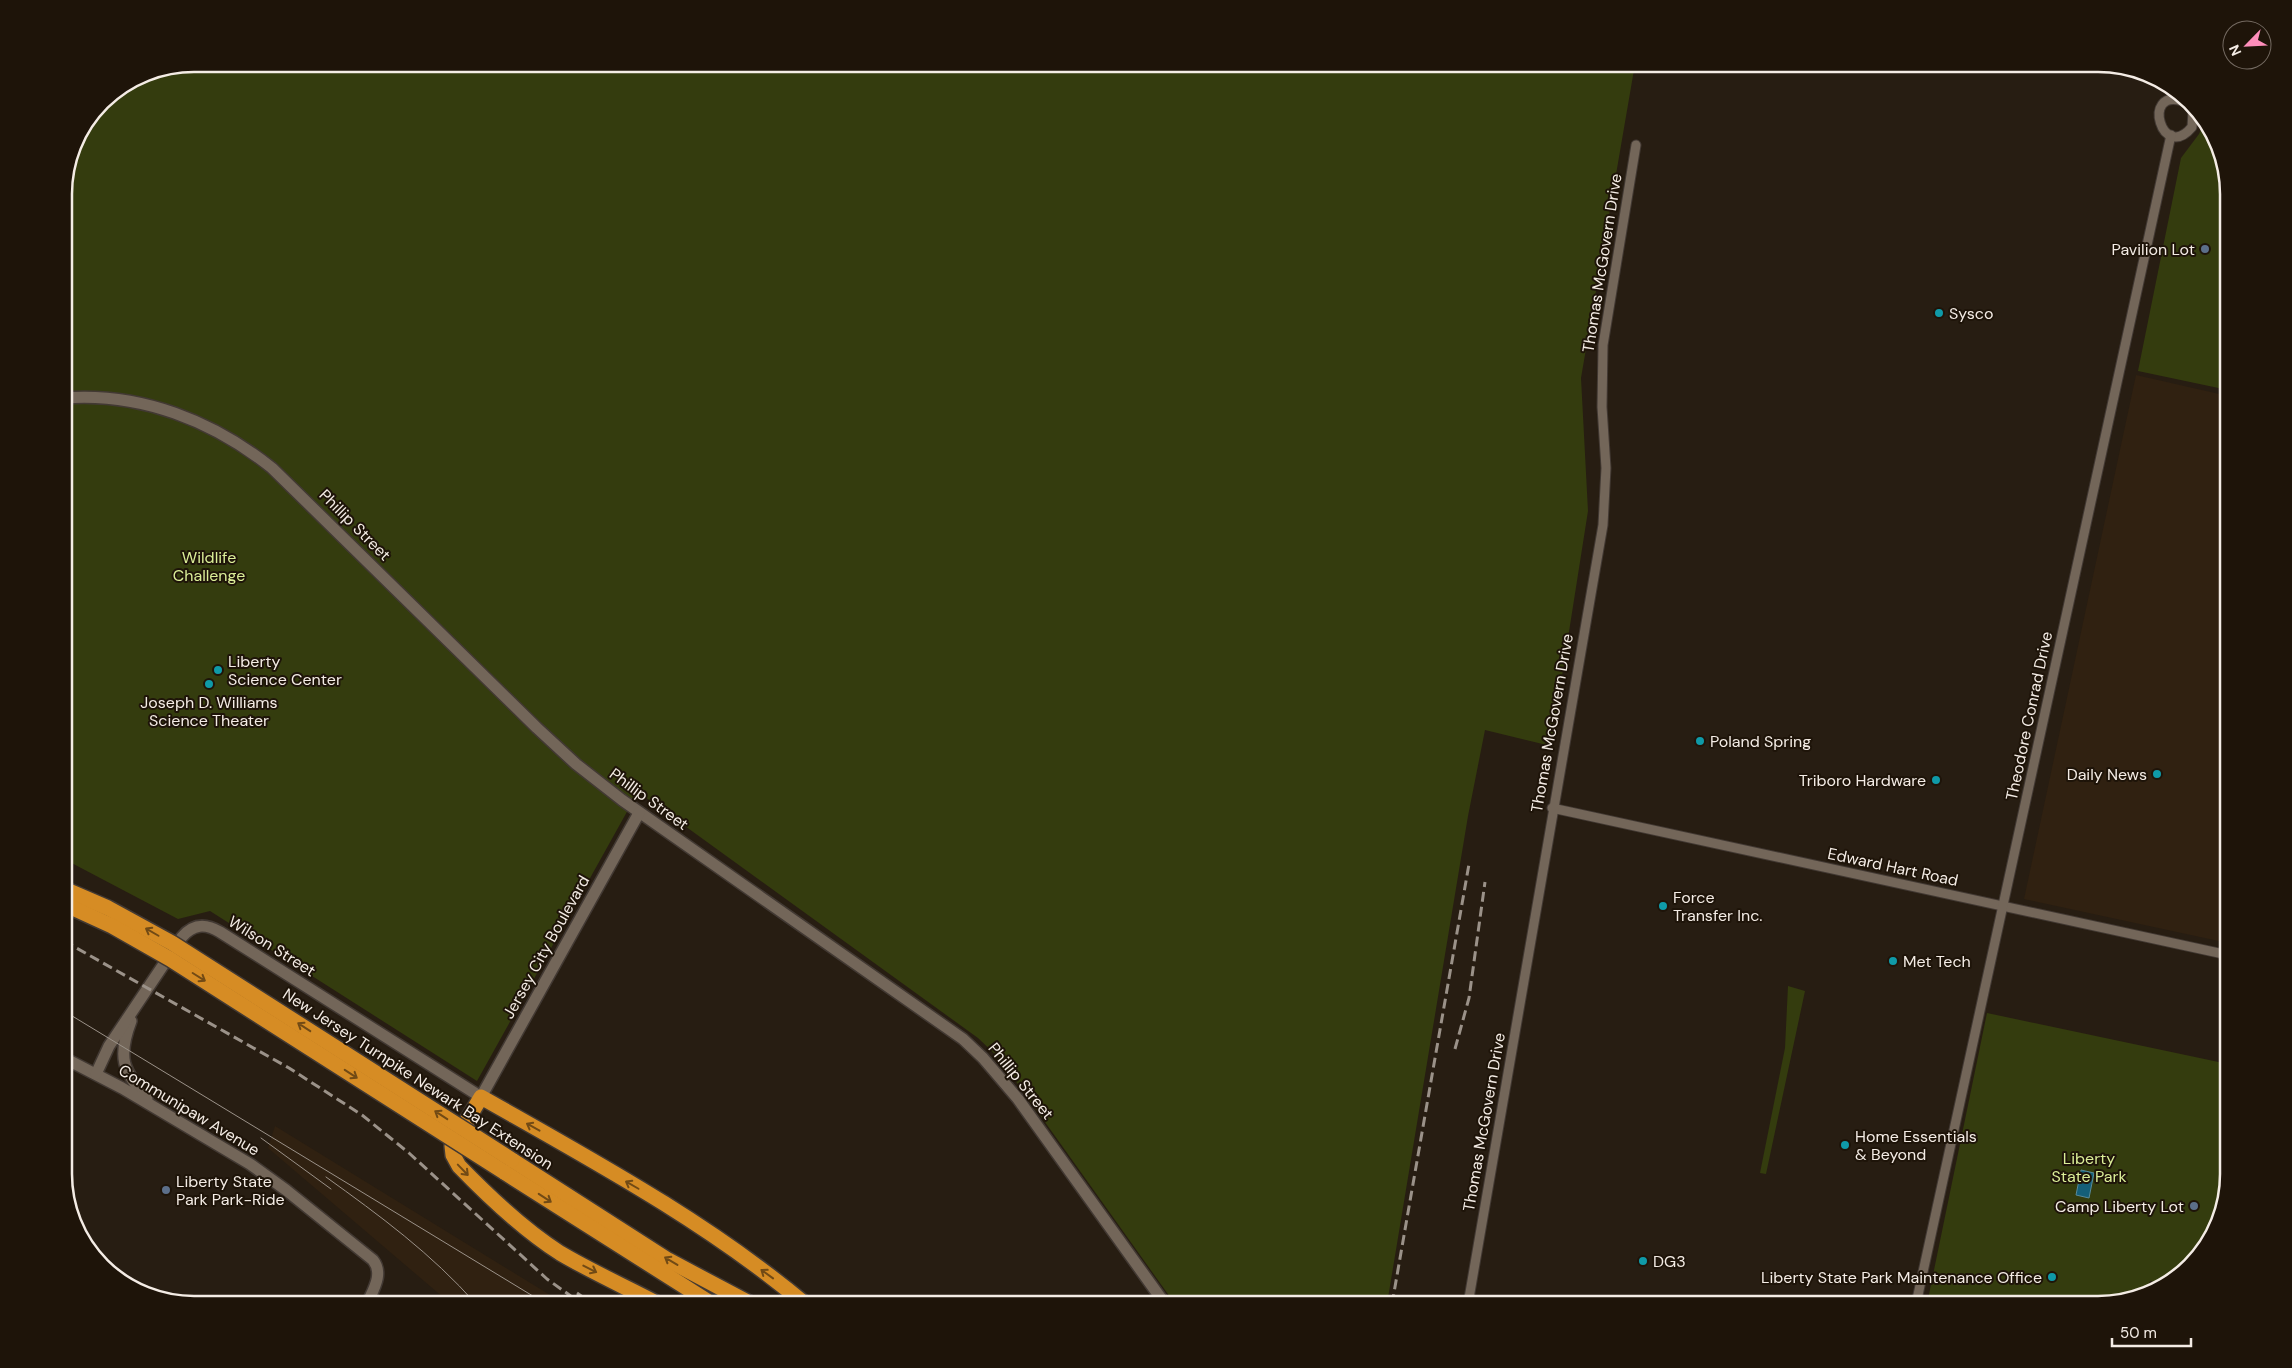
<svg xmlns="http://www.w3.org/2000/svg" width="2292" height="1368" font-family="'DM Sans',sans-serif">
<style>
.built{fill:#302111}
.green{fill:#343c0e}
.water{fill:#145f79;stroke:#578999}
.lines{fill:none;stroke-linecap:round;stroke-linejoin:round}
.minor-casing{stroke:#423933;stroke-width:11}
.tertiary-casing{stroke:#423933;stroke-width:14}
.motorway-casing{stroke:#423933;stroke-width:18}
.minor{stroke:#736659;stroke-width:9}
.tertiary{stroke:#736659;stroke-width:11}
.motorway{stroke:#d68c24;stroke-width:15}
.tram{stroke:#9b9289;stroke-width:1}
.rail{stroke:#9b9289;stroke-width:3;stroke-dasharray:10 5;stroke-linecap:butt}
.motorway-bridge-casing{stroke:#423933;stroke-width:18;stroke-linecap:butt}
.motorway-bridge{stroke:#d68c24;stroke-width:15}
.oneway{stroke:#714a15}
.service-dot{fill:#5c6f8a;stroke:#1e1409;stroke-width:2}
.culture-dot{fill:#0f9aa8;stroke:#1e1409;stroke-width:2}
.labels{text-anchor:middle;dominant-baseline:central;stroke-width:4;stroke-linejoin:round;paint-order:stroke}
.poi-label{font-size:16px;fill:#f4ece5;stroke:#1e1409;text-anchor:start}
.street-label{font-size:16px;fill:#f4ece5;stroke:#1e1409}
.park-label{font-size:16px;fill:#dbee98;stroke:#1e1409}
.rim{fill:none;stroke:#f4ece5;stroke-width:2.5}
</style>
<rect width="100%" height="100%" fill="#271d12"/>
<g class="built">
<polygon points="2136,375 2228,396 2228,943 2024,899"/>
<polygon points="275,1126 550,1295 563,1304 451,1304 268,1148"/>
</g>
<g class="green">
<polygon points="195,64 1635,64 1581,378 1588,511 1551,746 1485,730 1468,816 1387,1304 1175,1304 1000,1059 978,1038 638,792 477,1081 210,911 178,919 64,859 64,187 74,144 102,102 145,74"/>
<polygon points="2204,123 2211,129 2228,187 2228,390 2138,371 2181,158 2199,134"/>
<polygon points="1788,986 1805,991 1766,1174 1760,1173 1785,1048"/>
<polygon points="1987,1013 2228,1064 2228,1173 2211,1239 2165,1284 2150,1281 2147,1291 2097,1304 1927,1304"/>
</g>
<polygon class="water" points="2081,1170 2094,1173 2089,1198 2076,1195"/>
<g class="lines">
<defs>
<g id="minor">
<path d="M2182 101C2141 88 2162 163 2192 127L2193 111"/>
<polyline points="1552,808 2228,955"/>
<polyline points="1468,1304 1603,525 1606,468 1602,407 1603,345 1636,145"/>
<polyline points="1916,1304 2171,135"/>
</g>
<g id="tertiary">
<path d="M64 398C141 392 213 421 272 468L537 728 576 764 622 800 963 1039 983 1058 1018 1099 1165 1304"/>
<path d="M131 1021C117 1058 123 1070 147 1099"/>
<path d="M64 1058 122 1088 250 1164 286 1190 373 1260C384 1274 373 1290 367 1304"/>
<path d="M96 1074 109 1046 182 937C193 924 205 923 220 932L481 1097 639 813"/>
</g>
<g id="motorway">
<polyline points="512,1160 668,1260 751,1304"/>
<polyline points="504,1172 712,1304"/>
<path d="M658 1304C626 1287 592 1272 560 1253 524 1230 489 1197 459 1166L453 1155 452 1146 481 1097C592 1160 707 1222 805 1304"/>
</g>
</defs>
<use href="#minor" class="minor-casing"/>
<use href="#tertiary" class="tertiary-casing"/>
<use href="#motorway" class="motorway-casing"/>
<use href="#minor" class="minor"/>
<use href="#tertiary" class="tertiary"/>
<use href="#motorway" class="motorway"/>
<g class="tram">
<polyline points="64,1011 546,1304"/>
<polyline points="261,1138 331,1189"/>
<path d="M326 1177C379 1215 432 1254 476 1304"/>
</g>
<g class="rail">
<polyline points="64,941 289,1068 362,1115 409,1153 547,1279 582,1304"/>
<polyline points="1455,1049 1469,998 1485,882"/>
<polyline points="577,1293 593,1304"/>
<polyline points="1392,1304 1469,864"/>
</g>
<defs>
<g id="motorway-bridge">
<polyline points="64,889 108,908 172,943 512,1160"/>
<polyline points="64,904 112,926 170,959 504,1172"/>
</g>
</defs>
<use href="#motorway-bridge" class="motorway-bridge-casing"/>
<use href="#motorway-bridge" class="motorway-bridge"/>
</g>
<defs><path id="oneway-shaft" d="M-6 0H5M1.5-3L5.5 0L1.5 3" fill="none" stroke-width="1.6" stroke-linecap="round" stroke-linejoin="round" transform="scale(1.25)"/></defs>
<g class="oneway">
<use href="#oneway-shaft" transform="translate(152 932) rotate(-150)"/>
<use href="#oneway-shaft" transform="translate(199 977) rotate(32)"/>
<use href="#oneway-shaft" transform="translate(304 1027) rotate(-147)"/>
<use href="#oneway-shaft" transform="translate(351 1074) rotate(33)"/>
<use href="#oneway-shaft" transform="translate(441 1115) rotate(-147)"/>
<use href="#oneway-shaft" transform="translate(533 1127) rotate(-151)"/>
<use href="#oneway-shaft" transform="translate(463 1170) rotate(46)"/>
<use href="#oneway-shaft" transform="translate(632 1185) rotate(-150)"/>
<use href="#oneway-shaft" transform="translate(545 1198) rotate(33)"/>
<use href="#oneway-shaft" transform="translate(671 1261) rotate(-149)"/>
<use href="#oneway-shaft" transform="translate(590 1269) rotate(27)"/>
<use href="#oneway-shaft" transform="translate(767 1274) rotate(-144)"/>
</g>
<g class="service-dot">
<circle cx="2205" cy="249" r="5"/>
<circle cx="166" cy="1190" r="5"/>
<circle cx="2194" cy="1206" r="5"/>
</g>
<g class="culture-dot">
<circle cx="1939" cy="313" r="5"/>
<circle cx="218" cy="670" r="5"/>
<circle cx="209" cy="684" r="5"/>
<circle cx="1700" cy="741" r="5"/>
<circle cx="2157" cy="774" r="5"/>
<circle cx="1936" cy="780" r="5"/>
<circle cx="1663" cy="906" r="5"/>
<circle cx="1893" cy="961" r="5"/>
<circle cx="1845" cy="1145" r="5"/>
<circle cx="1643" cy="1261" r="5"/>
<circle cx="2052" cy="1277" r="5"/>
</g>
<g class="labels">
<g class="poi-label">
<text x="2195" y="249" text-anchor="end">Pavilion Lot</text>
<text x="1949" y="313">Sysco</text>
<text x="228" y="661">Liberty<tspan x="228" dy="18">Science Center</tspan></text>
<text x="209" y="702" text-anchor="middle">Joseph D. Williams<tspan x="209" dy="18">Science Theater</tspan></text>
<text x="1710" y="741">Poland Spring</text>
<text x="2147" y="774" text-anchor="end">Daily News</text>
<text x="1926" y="780" text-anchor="end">Triboro Hardware</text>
<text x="1673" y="897">Force<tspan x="1673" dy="18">Transfer Inc.</tspan></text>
<text x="1903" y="961">Met Tech</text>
<text x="1855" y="1136">Home Essentials<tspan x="1855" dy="18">&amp; Beyond</tspan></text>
<text x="176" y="1181">Liberty State<tspan x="176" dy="18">Park Park-Ride</tspan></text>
<text x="2184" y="1206" text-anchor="end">Camp Liberty Lot</text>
<text x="1653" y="1261">DG3</text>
<text x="2042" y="1277" text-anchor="end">Liberty State Park Maintenance Office</text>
</g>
<g class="street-label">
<text transform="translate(1602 263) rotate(-81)">Thomas McGovern Drive</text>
<text transform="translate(355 525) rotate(45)">Phillip Street</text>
<text transform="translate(2029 716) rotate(-78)">Theodore Conrad Drive</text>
<text transform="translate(1552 723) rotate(-80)">Thomas McGovern Drive</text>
<text transform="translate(649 799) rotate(36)">Phillip Street</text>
<text transform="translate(1893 867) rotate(12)">Edward Hart Road</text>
<text transform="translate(272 946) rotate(32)">Wilson Street</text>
<text transform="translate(546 947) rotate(-61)">Jersey City Boulevard</text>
<text transform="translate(418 1079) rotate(33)">New Jersey Turnpike Newark Bay Extension</text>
<text transform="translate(1021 1081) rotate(51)">Phillip Street</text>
<text transform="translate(189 1110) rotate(31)">Communipaw Avenue</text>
<text transform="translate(1484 1122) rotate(-80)">Thomas McGovern Drive</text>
</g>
<g class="park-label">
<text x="209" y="557">Wildlife<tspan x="209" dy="18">Challenge</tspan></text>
<text x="2089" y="1158">Liberty<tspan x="2089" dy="18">State Park</tspan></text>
</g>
</g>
<path d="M0 0H2292V1368H0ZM194 72H2098A122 122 0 0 1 2220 194V1174A122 122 0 0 1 2098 1296H194A122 122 0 0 1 72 1174V194A122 122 0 0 1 194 72Z" fill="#1e1409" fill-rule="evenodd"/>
<path class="rim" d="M194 72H2098A122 122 0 0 1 2220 194V1174A122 122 0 0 1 2098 1296H194A122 122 0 0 1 72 1174V194A122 122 0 0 1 194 72Z"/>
<g transform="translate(2247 45) rotate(246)"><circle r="24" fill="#1e1409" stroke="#746a61"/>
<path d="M0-4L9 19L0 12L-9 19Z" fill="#fe8ebb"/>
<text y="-8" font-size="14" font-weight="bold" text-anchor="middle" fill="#f4ece5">N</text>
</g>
<path d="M2112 1338v8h79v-8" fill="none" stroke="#f4ece5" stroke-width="2.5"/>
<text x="2120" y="1338" font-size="15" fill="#f4ece5" stroke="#1e1409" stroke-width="4" paint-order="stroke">50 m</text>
</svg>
